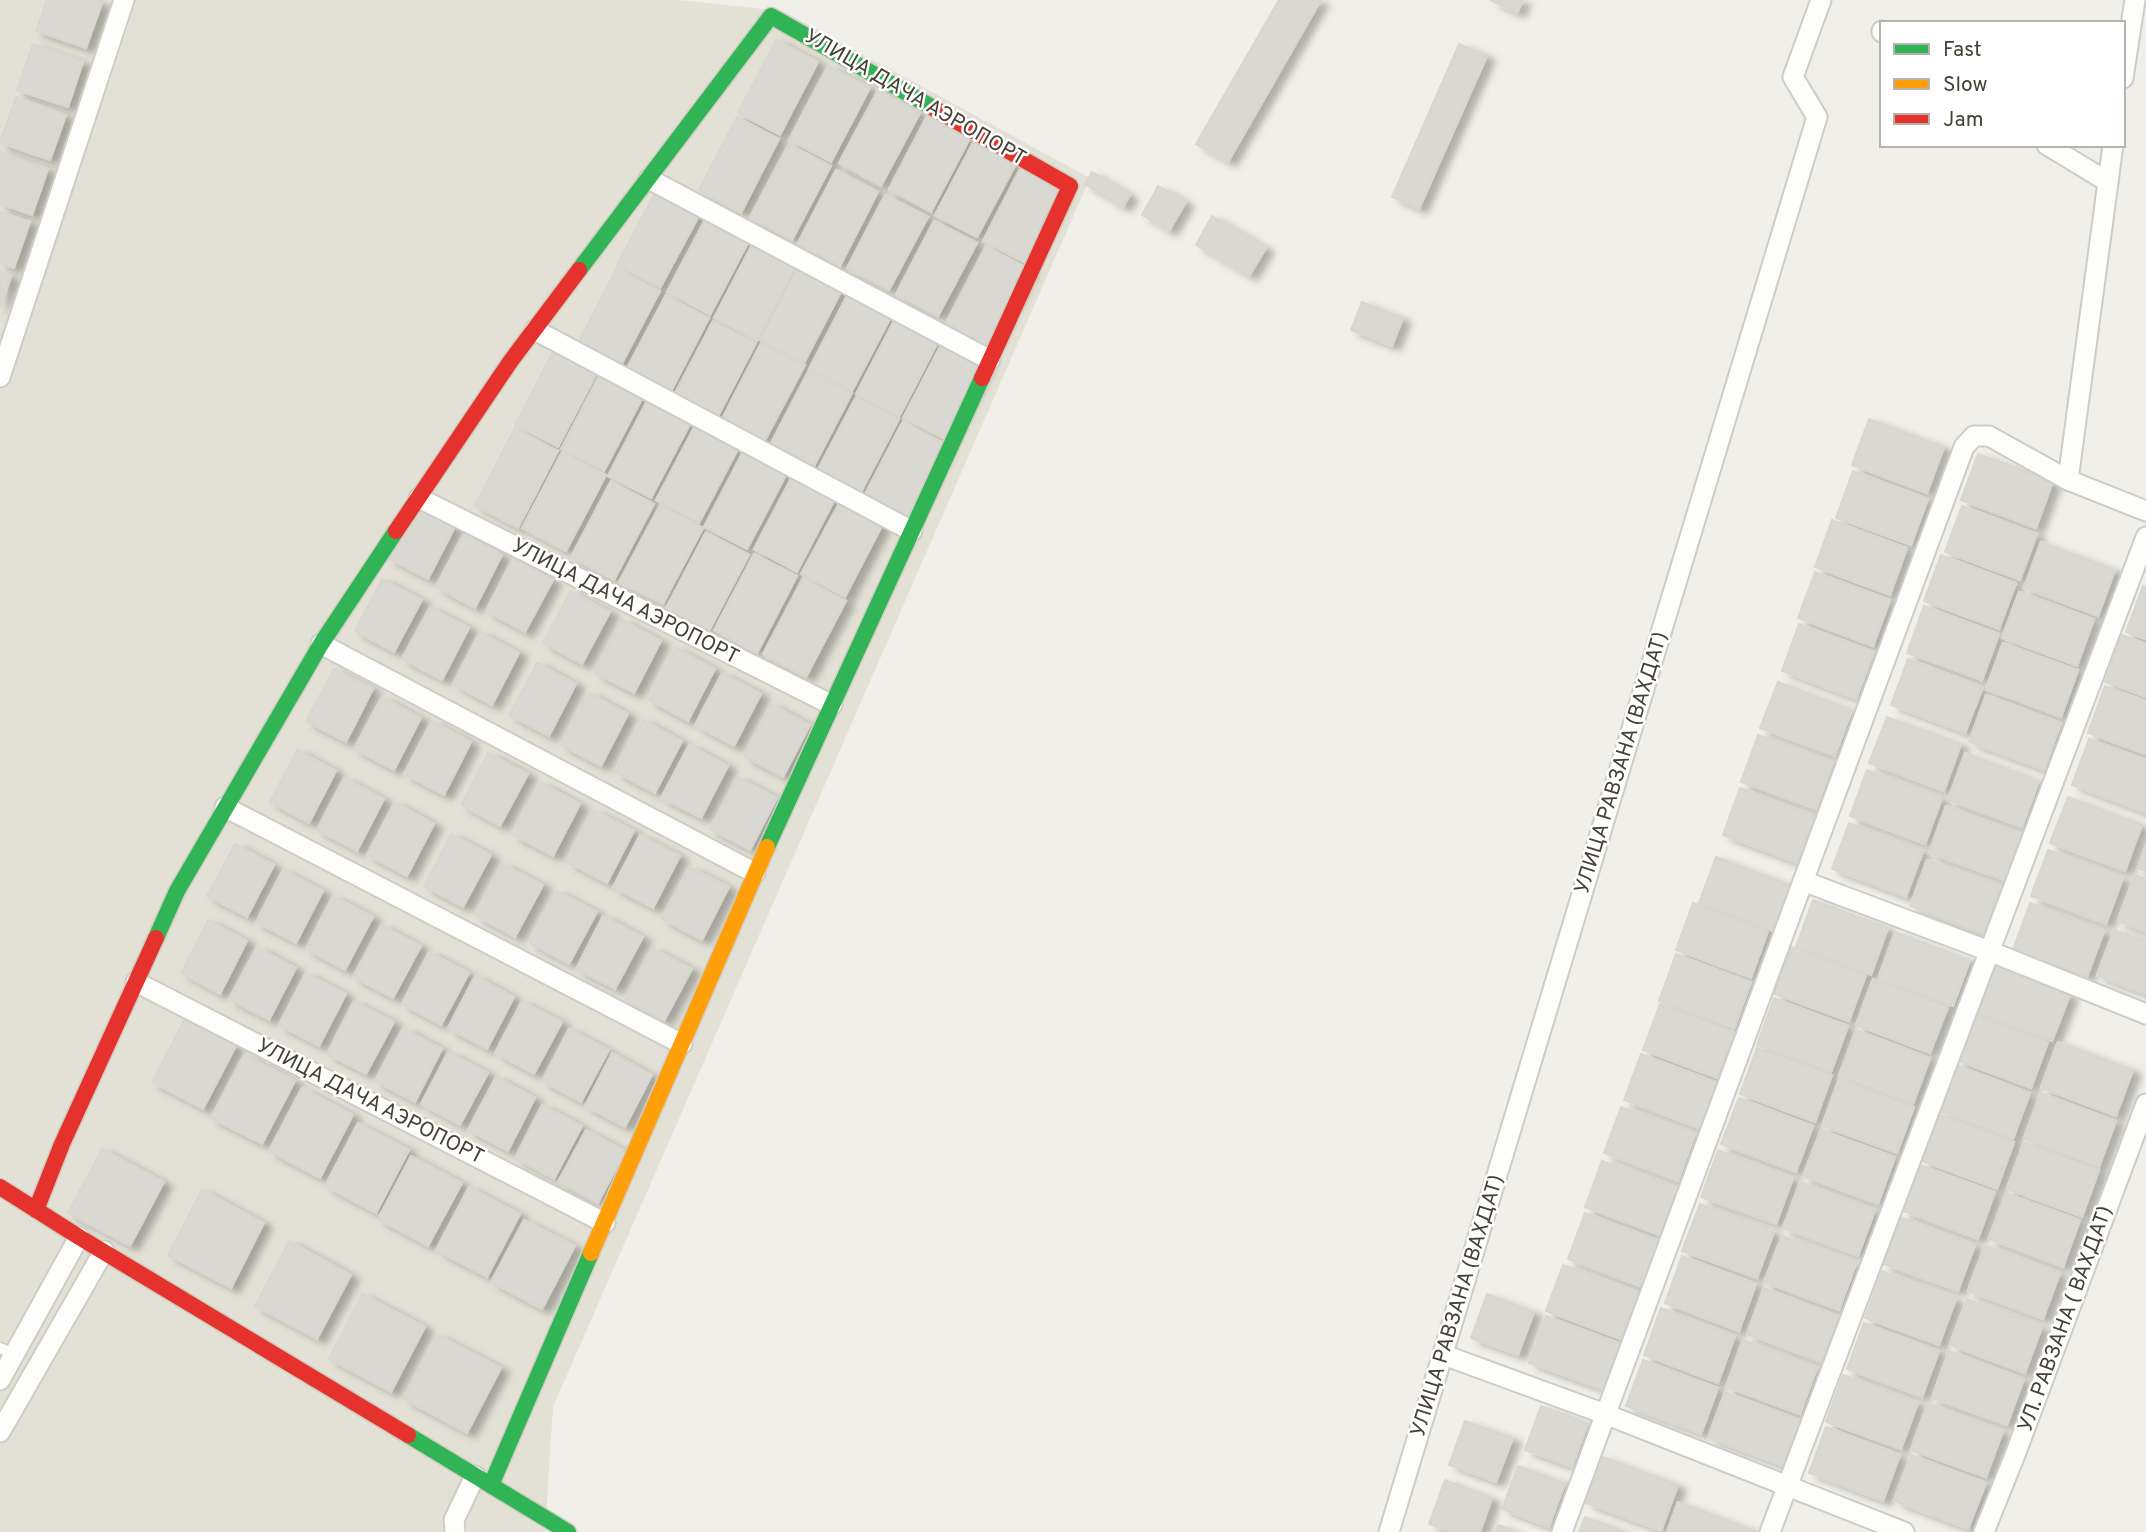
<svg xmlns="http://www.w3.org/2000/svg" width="2146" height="1532" font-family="Overpass,sans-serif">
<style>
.residential{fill:#e3e1d6}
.building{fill:#d9d8d2;stroke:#d8d6cf;stroke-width:2;filter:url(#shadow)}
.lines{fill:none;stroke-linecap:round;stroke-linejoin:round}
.lane-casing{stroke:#ceccc7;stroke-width:13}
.street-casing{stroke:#ceccc7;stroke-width:23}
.fast-casing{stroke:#cfccc0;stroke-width:19}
.slow-casing{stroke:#cfccc0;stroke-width:19}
.jam-casing{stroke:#cfccc0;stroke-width:19}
.lane{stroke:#fdfdfc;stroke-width:10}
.street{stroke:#fdfdfc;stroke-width:19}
.fast{stroke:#30b455;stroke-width:16}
.slow{stroke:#ff9f0a;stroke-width:16}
.jam{stroke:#e5322d;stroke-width:16}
.labels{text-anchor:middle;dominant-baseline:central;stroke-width:5;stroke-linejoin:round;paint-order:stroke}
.street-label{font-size:21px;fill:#454135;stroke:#fff}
</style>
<defs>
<filter id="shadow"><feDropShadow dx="8" dy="4.5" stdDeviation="3.5" flood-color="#0004"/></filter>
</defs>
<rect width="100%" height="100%" fill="#f0efe9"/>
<polygon class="residential" points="0,0 679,0 783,11 1090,178 553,1407 545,1532 0,1532"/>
<g class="building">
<polygon points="47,0 94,0 102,3 86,48 36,31"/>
<polygon points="1279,0 1321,0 1228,162 1196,144"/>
<polygon points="1490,0 1523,0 1517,13"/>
<polygon points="776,40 818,62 780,135 738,113"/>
<polygon points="33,44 83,62 68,107 17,90"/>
<polygon points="1459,44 1487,56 1419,209 1392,197"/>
<polygon points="828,66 870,88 831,162 789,140"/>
<polygon points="878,90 920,113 881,186 839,163"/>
<polygon points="16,97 66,115 50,160 0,143"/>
<polygon points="927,116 970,138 931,212 889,189"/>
<polygon points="737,117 779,139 741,213 699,190"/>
<polygon points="974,141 1016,164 977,237 935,215"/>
<polygon points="789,144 831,166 792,240 750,217"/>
<polygon points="0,152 48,169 32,215 0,204"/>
<polygon points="1021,167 1063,189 1025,263 983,241"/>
<polygon points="836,170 878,192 840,266 798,243"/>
<polygon points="1092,172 1130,195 1123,207 1085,184"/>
<polygon points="1158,186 1186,202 1169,231 1142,215"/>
<polygon points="657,189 701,212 660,288 617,265"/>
<polygon points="885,195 928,217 889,290 847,268"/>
<polygon points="0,212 30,222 14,268 0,263"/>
<polygon points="707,216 750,239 710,315 667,292"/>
<polygon points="1212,216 1266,248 1249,276 1196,245"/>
<polygon points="934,221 977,243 938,316 896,294"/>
<polygon points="754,241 797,264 757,341 714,318"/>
<polygon points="986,246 1029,269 989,346 946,323"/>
<polygon points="800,263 844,286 804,363 760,340"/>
<polygon points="617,268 660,291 620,367 577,345"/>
<polygon points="0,272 11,276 0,308"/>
<polygon points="849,292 892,315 852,391 809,369"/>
<polygon points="666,295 709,318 669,395 625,372"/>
<polygon points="1362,302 1403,318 1392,346 1351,330"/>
<polygon points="896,317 939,340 899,417 856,394"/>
<polygon points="713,321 756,343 716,420 673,397"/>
<polygon points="943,341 986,364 946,440 903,418"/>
<polygon points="761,343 805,365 764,442 722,419"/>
<polygon points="555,348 598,371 558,447 515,425"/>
<polygon points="809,370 852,393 812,470 769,447"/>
<polygon points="601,372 644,395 604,471 561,449"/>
<polygon points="856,397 899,419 859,496 816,473"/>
<polygon points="648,399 691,422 651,498 608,476"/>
<polygon points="1869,419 1944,447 1927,493 1852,465"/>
<polygon points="903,421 946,444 906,521 863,498"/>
<polygon points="696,424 739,447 699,523 656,500"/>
<polygon points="515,428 558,451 518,528 475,505"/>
<polygon points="744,450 787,473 747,549 704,527"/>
<polygon points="562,452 606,475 566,551 522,528"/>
<polygon points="1978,454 2053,481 2036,528 1961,500"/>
<polygon points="1853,471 1928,499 1911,545 1836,518"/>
<polygon points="794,473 837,495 797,572 754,549"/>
<polygon points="611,481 654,504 614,580 571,557"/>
<polygon points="842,498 885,520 845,597 801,574"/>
<polygon points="660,505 703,528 663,604 619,582"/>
<polygon points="416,506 455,527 428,579 388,558"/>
<polygon points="1962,506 2037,534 2020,580 1945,552"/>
<polygon points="1832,520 1907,548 1890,595 1815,567"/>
<polygon points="706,532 749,555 709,631 666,608"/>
<polygon points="463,535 502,555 475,608 436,587"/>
<polygon points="2041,542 2115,570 2098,616 2024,588"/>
<polygon points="754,554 797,576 757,653 714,630"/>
<polygon points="1941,555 2016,583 1999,629 1924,601"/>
<polygon points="513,559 553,580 525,632 486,611"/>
<polygon points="1815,572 1890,600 1873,646 1798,618"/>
<polygon points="803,578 846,601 806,677 763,654"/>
<polygon points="382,579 422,600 394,652 355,631"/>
<polygon points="2143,586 2146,587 2146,639 2126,632"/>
<polygon points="570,591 610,612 582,664 543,643"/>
<polygon points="2019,592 2094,619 2077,666 2002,638"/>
<polygon points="1924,606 1999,634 1982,680 1907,653"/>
<polygon points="430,607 469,628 442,680 402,659"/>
<polygon points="622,620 661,641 634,693 595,673"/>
<polygon points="1799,624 1874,652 1856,699 1782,671"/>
<polygon points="480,632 519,653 492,705 453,684"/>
<polygon points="2122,635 2146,644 2146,697 2105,682"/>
<polygon points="2003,643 2078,670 2061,717 1986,689"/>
<polygon points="676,648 715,669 688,721 649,700"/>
<polygon points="1908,659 1983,687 1965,733 1891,705"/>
<polygon points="537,663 576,684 549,736 509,715"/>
<polygon points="334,669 373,689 346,742 306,721"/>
<polygon points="722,673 761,694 734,746 695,725"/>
<polygon points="1778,682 1852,710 1835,756 1760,728"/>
<polygon points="2105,686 2146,701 2146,754 2088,733"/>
<polygon points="589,693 628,714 601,766 561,745"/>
<polygon points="1986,695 2061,723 2044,770 1969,742"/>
<polygon points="382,697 421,718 394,770 354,749"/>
<polygon points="771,704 810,725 783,777 744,756"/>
<polygon points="1887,717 1961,744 1944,791 1869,763"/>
<polygon points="643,720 682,741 655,793 615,772"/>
<polygon points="432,721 471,742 444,795 404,774"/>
<polygon points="1758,735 1833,763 1816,809 1741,782"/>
<polygon points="2089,739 2146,760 2146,813 2072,785"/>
<polygon points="689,745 728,766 701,818 661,798"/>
<polygon points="297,750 336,771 309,823 270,802"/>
<polygon points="488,753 528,774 500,826 461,805"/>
<polygon points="1965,753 2039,781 2022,827 1948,800"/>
<polygon points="1867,770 1942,798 1925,844 1850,816"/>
<polygon points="738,777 777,798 750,850 710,829"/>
<polygon points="344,778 384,799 357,851 317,830"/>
<polygon points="541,783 580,804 553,856 513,835"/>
<polygon points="1740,788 1814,816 1797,863 1723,835"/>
<polygon points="2068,797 2142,825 2125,871 2050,843"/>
<polygon points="395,802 434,824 407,876 367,855"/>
<polygon points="1946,806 2021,834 2004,880 1929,853"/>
<polygon points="594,810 634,831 607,883 567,862"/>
<polygon points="1849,823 1923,851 1906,897 1832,869"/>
<polygon points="451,834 491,855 463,907 424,886"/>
<polygon points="640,835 680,856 653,908 613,887"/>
<polygon points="235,844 274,865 247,917 207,896"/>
<polygon points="2146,847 2146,871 2138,869"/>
<polygon points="2048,850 2123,878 2106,924 2031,896"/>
<polygon points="1716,857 1790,885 1773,931 1699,903"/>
<polygon points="1927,860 2001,887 1984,934 1910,906"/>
<polygon points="503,864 543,885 515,937 476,916"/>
<polygon points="689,867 729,887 702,940 662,919"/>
<polygon points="283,870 323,891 296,943 256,922"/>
<polygon points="2135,875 2146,879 2146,932 2118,921"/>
<polygon points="557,891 597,912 569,964 530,943"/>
<polygon points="333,896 373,917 345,970 306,949"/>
<polygon points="1813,900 1888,928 1871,975 1796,947"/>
<polygon points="1693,903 1768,931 1751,978 1676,950"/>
<polygon points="2030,903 2104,931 2087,977 2013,950"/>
<polygon points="603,916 643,937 615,989 576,969"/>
<polygon points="208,920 247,941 220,994 181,973"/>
<polygon points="381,925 421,946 393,998 353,977"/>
<polygon points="2114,930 2146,941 2146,994 2097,976"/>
<polygon points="1895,932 1970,960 1953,1006 1878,979"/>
<polygon points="257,947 296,968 269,1020 229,999"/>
<polygon points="1791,947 1866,975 1849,1021 1774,994"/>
<polygon points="652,948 692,969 664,1021 625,1000"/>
<polygon points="429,952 469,973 441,1025 402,1004"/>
<polygon points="1676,954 1751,982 1734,1029 1659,1001"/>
<polygon points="1995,967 2070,995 2052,1041 1978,1014"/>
<polygon points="306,973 346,994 319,1046 279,1025"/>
<polygon points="475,976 514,997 487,1049 448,1028"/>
<polygon points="1873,979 1948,1007 1930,1053 1856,1025"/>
<polygon points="1774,998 1848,1026 1831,1072 1757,1045"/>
<polygon points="354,1001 394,1022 366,1074 327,1054"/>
<polygon points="522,1001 562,1022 534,1074 495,1053"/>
<polygon points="1660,1004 1734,1032 1717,1078 1643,1050"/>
<polygon points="1973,1014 2048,1042 2031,1088 1956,1060"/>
<polygon points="185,1019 236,1046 203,1109 152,1082"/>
<polygon points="403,1028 442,1049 415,1102 375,1081"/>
<polygon points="569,1029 609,1050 581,1102 542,1081"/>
<polygon points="1856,1030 1930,1058 1913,1104 1839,1076"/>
<polygon points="2058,1042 2133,1070 2116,1116 2041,1088"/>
<polygon points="1757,1048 1832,1075 1815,1122 1740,1094"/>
<polygon points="448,1052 488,1073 460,1125 421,1104"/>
<polygon points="612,1053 652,1075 625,1127 585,1106"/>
<polygon points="1641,1054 1716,1082 1699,1128 1624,1100"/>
<polygon points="244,1055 295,1081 262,1144 211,1118"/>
<polygon points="1956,1065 2030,1093 2013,1139 1939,1111"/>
<polygon points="496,1077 535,1098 508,1151 468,1130"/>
<polygon points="1839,1079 1914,1107 1897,1153 1822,1126"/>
<polygon points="302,1088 353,1115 320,1178 269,1151"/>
<polygon points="2041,1093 2116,1121 2099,1167 2024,1139"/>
<polygon points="1739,1098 1813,1126 1796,1172 1721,1144"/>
<polygon points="542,1105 582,1126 554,1179 515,1158"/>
<polygon points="1621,1107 1695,1134 1678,1181 1604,1153"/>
<polygon points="1939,1114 2014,1142 1997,1189 1922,1161"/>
<polygon points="358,1123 409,1150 376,1213 325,1186"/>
<polygon points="586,1130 625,1151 598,1203 558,1182"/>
<polygon points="1821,1130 1895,1157 1878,1204 1803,1176"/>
<polygon points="2024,1142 2099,1170 2082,1217 2007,1189"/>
<polygon points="102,1149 164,1182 130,1246 68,1213"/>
<polygon points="1718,1150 1793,1178 1776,1224 1701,1197"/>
<polygon points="411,1156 462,1183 428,1246 378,1219"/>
<polygon points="1602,1161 1677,1188 1660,1235 1585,1207"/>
<polygon points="1920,1165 1995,1192 1978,1239 1903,1211"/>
<polygon points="1800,1182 1875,1210 1858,1256 1783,1228"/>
<polygon points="469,1187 520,1214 487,1277 436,1250"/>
<polygon points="202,1190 264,1223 231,1288 168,1255"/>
<polygon points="2006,1193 2080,1220 2063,1267 1989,1239"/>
<polygon points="1700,1204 1774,1232 1757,1278 1682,1251"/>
<polygon points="1585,1213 1659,1241 1642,1287 1568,1259"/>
<polygon points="1900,1217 1975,1245 1958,1291 1883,1264"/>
<polygon points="524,1220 575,1246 542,1309 491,1282"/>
<polygon points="1782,1236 1856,1264 1839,1310 1764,1282"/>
<polygon points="289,1241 351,1275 317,1339 255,1306"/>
<polygon points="1985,1245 2060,1273 2043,1319 1968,1291"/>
<polygon points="1682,1256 1756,1284 1739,1331 1665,1303"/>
<polygon points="1563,1265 1638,1292 1621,1339 1546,1311"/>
<polygon points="1882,1271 1956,1299 1939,1345 1865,1318"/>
<polygon points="1764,1288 1838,1316 1821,1362 1747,1334"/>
<polygon points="362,1294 425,1327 391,1392 329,1359"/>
<polygon points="1487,1294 1534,1312 1518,1355 1471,1338"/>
<polygon points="1967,1299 2042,1327 2025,1373 1950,1345"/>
<polygon points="1661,1308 1735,1336 1718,1383 1644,1355"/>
<polygon points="1546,1316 1621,1344 1604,1390 1529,1363"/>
<polygon points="1864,1323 1939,1351 1922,1397 1847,1369"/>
<polygon points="438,1335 501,1368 467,1433 404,1399"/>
<polygon points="1743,1340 1817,1368 1800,1414 1726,1387"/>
<polygon points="1949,1351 2024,1379 2007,1425 1932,1398"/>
<polygon points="1643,1360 1718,1388 1701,1434 1626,1406"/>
<polygon points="1843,1375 1918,1403 1901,1449 1826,1422"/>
<polygon points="1725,1392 1800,1420 1783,1466 1708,1438"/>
<polygon points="1928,1403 2003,1431 1986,1477 1911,1450"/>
<polygon points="1541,1406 1588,1423 1572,1467 1525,1450"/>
<polygon points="1465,1421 1513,1438 1496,1482 1449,1465"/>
<polygon points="1826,1427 1900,1455 1883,1501 1809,1473"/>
<polygon points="1911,1455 1986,1483 1968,1529 1894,1501"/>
<polygon points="1603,1457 1678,1485 1661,1531 1586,1503"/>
<polygon points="1518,1466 1565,1483 1549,1527 1502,1509"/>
<polygon points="1445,1480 1492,1498 1480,1532 1450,1532 1429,1524"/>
<polygon points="1678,1502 1753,1530 1752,1532 1667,1532"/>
<polygon points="1585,1517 1626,1532 1579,1532"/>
<polygon points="1498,1525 1517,1532 1495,1532"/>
</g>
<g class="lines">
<defs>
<polyline id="lane" points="0,1348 15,1355"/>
<g id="street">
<polyline points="1882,31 1882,32"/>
<polyline points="2123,78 2135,0"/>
<polyline points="2047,145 2108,182"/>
<polyline points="649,179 990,360"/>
<polyline points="535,330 912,531"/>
<polyline points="0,377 124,0"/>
<polyline points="2068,480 2113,145"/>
<polyline points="419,498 832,705"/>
<polyline points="321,644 755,873"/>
<polyline points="225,807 682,1044"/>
<polyline points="1803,881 1989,951 2146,1014"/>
<polyline points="136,982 605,1223"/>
<polyline points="1444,1355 1605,1414 1904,1532"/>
<polyline points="0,1380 79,1237"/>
<polyline points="0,1432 104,1251"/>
<polyline points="455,1532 454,1520 475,1476"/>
<polyline points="1389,1532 1817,117 1793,77 1821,0"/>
<polyline points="1562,1532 1964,447 1974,436 1989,436 2068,480 2146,511"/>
<polyline points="1770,1532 2146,537"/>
<polyline points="1984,1532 2015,1455 2146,1104"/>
</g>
<g id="fast">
<polyline points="579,270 771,16 935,109"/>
<polyline points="767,847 982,378"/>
<polyline points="156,938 177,891 321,644 396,531"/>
<polyline points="408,1435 568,1532"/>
<polyline points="491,1485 591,1253"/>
</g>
<polyline id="slow" points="591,1253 767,847"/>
<g id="jam">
<polyline points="935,109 1070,186 982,378"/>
<polyline points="396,531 510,362 579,270"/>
<polyline points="0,1187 79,1237 408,1435"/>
<polyline points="36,1210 62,1144 156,938"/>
</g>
</defs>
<use href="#lane" class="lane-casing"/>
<use href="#street" class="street-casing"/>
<use href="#fast" class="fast-casing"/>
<use href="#slow" class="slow-casing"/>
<use href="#jam" class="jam-casing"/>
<use href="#lane" class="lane"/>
<use href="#street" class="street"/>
<use href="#fast" class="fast"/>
<use href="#slow" class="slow"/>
<use href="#jam" class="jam"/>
</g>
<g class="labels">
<g class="street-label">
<text transform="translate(915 98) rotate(30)">УЛИЦА ДАЧА АЭРОПОРТ</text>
<text transform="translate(625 602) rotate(27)">УЛИЦА ДАЧА АЭРОПОРТ</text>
<text transform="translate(1622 763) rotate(-73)">УЛИЦА РАВЗАНА (ВАХДАТ)</text>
<text transform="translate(370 1102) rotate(27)">УЛИЦА ДАЧА АЭРОПОРТ</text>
<text transform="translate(1458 1306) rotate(-73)">УЛИЦА РАВЗАНА (ВАХДАТ)</text>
<text transform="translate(2066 1319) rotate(-70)">УЛ. РАВЗАНА ( ВАХДАТ)</text>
</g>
</g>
<rect x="1880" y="21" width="245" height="126" fill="#ffffff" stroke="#b5b3ae" stroke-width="2"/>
<rect x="1894" y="44" width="35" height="10" fill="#30b455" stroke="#b5b3ae" stroke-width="2"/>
<text x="1943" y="56" font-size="21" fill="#454135">Fast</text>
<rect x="1894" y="79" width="35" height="10" fill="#ff9f0a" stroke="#b5b3ae" stroke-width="2"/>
<text x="1943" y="91" font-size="21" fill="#454135">Slow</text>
<rect x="1894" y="114" width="35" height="10" fill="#e5322d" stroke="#b5b3ae" stroke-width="2"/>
<text x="1943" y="126" font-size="21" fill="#454135">Jam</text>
</svg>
